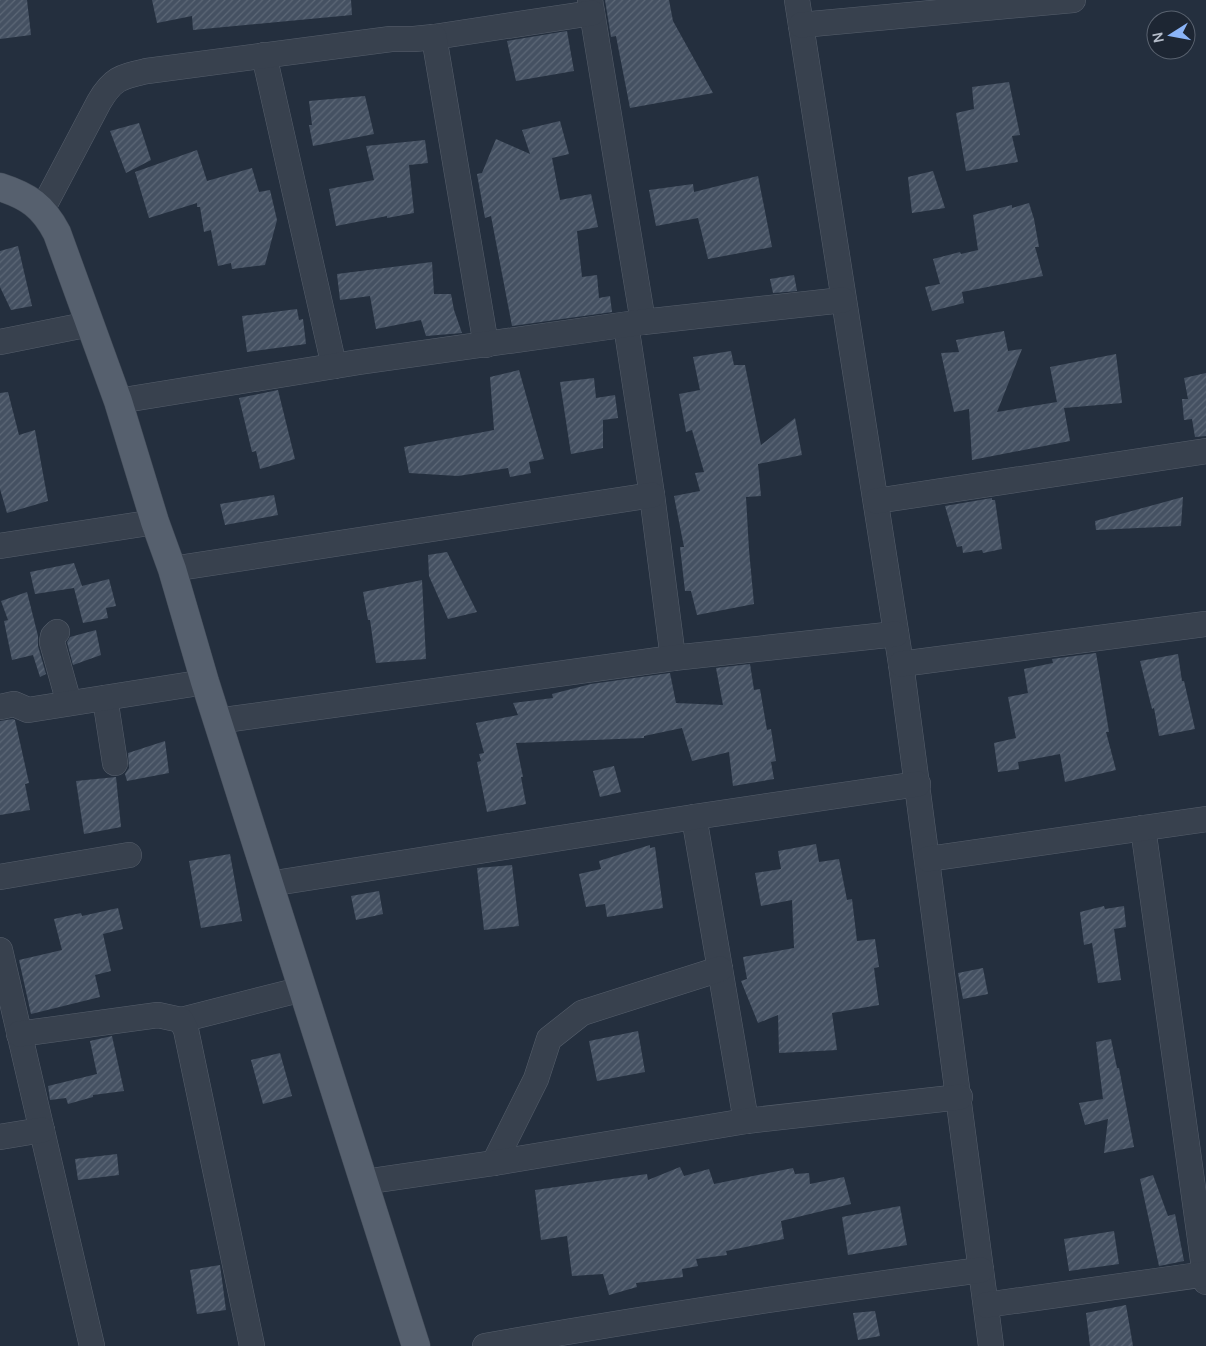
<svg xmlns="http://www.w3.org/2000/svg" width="1206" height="1346" font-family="Manrope,sans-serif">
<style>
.building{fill:url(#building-hatch)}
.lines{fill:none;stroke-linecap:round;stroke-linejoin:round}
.minor-casing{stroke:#565f6c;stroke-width:26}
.primary-casing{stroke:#414a57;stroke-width:29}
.minor{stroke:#38414e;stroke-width:25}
.primary{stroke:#56606e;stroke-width:28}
</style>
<defs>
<pattern id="building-hatch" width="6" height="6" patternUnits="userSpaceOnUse" patternTransform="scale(1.25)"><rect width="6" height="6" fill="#455162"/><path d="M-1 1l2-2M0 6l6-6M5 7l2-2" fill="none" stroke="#5d6877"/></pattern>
</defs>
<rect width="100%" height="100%" fill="#242f3e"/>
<g class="building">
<polygon points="0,0 27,0 31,35 0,39"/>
<polygon points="152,0 351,0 352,15 193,30 192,16 157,23"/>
<polygon points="605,0 669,0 673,21 713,93 630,108 616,36 611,37"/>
<polygon points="567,31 574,71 516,81 507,41"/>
<polygon points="1009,82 1020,135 1012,136 1018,162 966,171 956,113 974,109 972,87"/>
<polygon points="365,96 374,134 313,146 309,125 312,125 309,101"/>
<polygon points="560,121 569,154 552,158 560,200 591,194 598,227 577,231 582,277 597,275 599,298 610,296 612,312 512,326 491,216 485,218 477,174 482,173 496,139 530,154 522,130"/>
<polygon points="139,123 151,160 126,173 110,131"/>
<polygon points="425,140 428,163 409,165 414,213 387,218 387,216 336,226 329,189 374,180 366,146"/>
<polygon points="197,150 207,181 252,168 259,192 270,190 277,220 265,265 232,269 231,263 218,266 211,230 204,232 200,207 197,207 197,203 149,218 135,172"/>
<polygon points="933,171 945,208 912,213 908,177"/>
<polygon points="758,176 772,247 708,259 698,218 656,226 649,190 693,184 694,192"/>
<polygon points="1029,203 1034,219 1039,247 1035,247 1043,276 962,292 964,303 932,311 925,287 940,284 933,259 960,252 961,254 978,250 973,215 1012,205 1012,208"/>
<polygon points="18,246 32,306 11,310 0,287 0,251"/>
<polygon points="432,262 434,294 451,294 454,310 462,333 426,336 421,320 376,329 370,296 340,300 337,274"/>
<polygon points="794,275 797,291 773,293 770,279"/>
<polygon points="297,309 299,320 303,319 306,344 247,352 242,316"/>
<polygon points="1004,331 1008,351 1022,349 997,412 1057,402 1050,367 1116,354 1122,403 1064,408 1070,441 972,460 969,409 954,412 941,353 959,352 956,340"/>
<polygon points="731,351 734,365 745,365 761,445 795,418 802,455 758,464 761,496 746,497 749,550 754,604 697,615 691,591 685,591 680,547 684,547 674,496 700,491 695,473 704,472 692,430 686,432 679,394 700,390 693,357"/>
<polygon points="519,370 544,459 529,462 531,473 510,477 508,468 458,476 409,473 404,447 494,430 490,377"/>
<polygon points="1206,373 1206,436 1195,437 1192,419 1184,420 1182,399 1188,399 1184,378"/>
<polygon points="594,378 596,398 615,395 618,418 603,420 603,448 571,454 560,382"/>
<polygon points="278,390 295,459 260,469 256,451 252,452 239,398"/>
<polygon points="8,392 19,435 35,430 48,501 7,513 0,489 0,393"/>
<polygon points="274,495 278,515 225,525 220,504"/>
<polygon points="1183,497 1181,526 1096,530 1095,521"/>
<polygon points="992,498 992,500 995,500 1002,549 983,553 982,550 963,553 962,546 957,547 945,506"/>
<polygon points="447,552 477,612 448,619 429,576 428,555"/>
<polygon points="74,563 82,586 109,579 116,606 106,608 108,618 83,623 74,588 35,594 30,572"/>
<polygon points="422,580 426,659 376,663 370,620 368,620 363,592"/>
<polygon points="27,592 38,636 38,646 46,674 40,677 33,655 12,660 4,621 8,620 1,601"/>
<polygon points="96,630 101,655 73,665 67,642 70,637"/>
<polygon points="1096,653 1109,732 1106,732 1116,770 1065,782 1060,754 1018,762 1019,769 998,772 994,743 1016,738 1008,697 1028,693 1024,669 1053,663 1052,659"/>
<polygon points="1178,654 1182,681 1184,681 1195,729 1159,736 1154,708 1152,709 1140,661"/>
<polygon points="750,664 754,690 760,689 767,730 771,729 776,761 771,762 774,779 733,786 729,752 692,761 682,728 644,736 644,738 516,743 523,777 521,777 526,804 487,812 477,762 481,761 479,754 484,753 476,723 518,715 513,703 553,698 552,694 591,684 670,673 676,703 723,705 716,668"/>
<polygon points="13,719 15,720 29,783 25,784 30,810 0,815 0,721"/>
<polygon points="165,741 169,773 127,781 125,774 129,768 128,753"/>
<polygon points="614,766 621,792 600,797 593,771"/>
<polygon points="116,777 121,827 84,834 76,781"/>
<polygon points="816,844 819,862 839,859 847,900 852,899 857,941 875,939 879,967 874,968 879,1005 832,1013 837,1050 779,1053 778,1015 758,1023 741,981 747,979 743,957 794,948 792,900 761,906 755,873 781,869 778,851"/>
<polygon points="650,845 650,848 655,847 663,908 607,917 605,904 586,907 579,874 601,869 599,861"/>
<polygon points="230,854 242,921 201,928 189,861"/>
<polygon points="512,865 519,926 484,930 477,868"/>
<polygon points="379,891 383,914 356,920 351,896"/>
<polygon points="1104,906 1105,909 1124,906 1126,927 1114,929 1121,980 1098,983 1092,943 1084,945 1080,912"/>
<polygon points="118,908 123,929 103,934 111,971 95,975 100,997 31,1014 19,960 62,950 54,919 81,913 82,916"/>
<polygon points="983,968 988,994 963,999 958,973"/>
<polygon points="638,1031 645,1072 597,1081 589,1041"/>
<polygon points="112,1036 124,1091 93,1095 93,1097 68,1104 66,1098 50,1100 48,1086 97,1074 90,1041"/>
<polygon points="1111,1039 1117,1068 1119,1068 1134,1147 1104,1153 1108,1119 1085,1125 1079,1103 1103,1099 1096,1042"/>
<polygon points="280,1053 292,1096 263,1104 251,1060"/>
<polygon points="117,1154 119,1175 78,1180 75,1159"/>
<polygon points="680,1167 684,1176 709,1169 714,1184 793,1168 795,1174 809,1173 810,1184 844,1177 851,1204 781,1221 784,1239 726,1251 727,1255 696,1259 698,1266 682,1269 683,1277 636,1283 637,1287 609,1295 603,1274 572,1276 567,1236 541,1240 535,1190 647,1174 648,1180"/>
<polygon points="1153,1175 1168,1216 1175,1214 1184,1261 1159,1266 1140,1179"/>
<polygon points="900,1206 907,1245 848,1255 842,1217"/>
<polygon points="1114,1231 1119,1264 1069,1271 1064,1239"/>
<polygon points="220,1265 226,1310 197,1314 190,1270"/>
<polygon points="1126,1305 1133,1346 1090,1346 1086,1313"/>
<polygon points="875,1311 880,1336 858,1340 853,1313"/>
</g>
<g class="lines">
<defs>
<g id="minor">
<polyline points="590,0 643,322"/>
<polyline points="797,0 901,664 991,1346"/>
<polyline points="801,25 1073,0"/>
<polyline points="434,37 592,13"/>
<polyline points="264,55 334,366"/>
<path d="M42 210 99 102C113 78 121 77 147 71L391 39H414L434 37 486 345"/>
<polyline points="626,325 652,495 673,658"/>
<polyline points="0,342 90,324"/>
<polyline points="118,401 359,362 643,322 843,300"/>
<polyline points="876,501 1206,451"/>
<polyline points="0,546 155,522"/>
<polyline points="172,569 652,495"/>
<polyline points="57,632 53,636 52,642 69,703"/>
<polyline points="901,664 1206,624"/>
<polyline points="105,698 115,763"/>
<polyline points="0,707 14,704 28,710 205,682"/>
<polyline points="217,721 673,658 896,634"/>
<polyline points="694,817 746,1121"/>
<polyline points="1143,828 1206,1282"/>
<polyline points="928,859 1206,819"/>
<polyline points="0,877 129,855"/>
<polyline points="269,884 694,817 918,784"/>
<polyline points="0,950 92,1346"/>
<polyline points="181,1020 303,989"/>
<polyline points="19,1034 158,1015 181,1020 186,1030 252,1346"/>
<polyline points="0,1137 42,1130"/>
<polyline points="494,1163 536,1079 549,1039 582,1013 720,969"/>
<polyline points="364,1182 494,1163 746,1121 960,1097"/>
<polyline points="986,1305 1206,1274"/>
<path d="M485 1346C650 1317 815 1292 981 1270"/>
</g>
<path id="primary" d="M0 187C28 196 43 206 57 233L118 401 155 522 172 569 205 682 416 1346"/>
</defs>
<use href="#minor" class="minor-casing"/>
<use href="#primary" class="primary-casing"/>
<use href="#minor" class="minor"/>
<use href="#primary" class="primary"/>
</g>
<g transform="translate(1171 35) rotate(259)"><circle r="24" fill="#1d2633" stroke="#59626f"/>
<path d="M0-4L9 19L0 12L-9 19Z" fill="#8ab4f8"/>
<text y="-8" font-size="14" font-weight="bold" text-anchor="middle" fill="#b4bcc9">N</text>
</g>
</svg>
